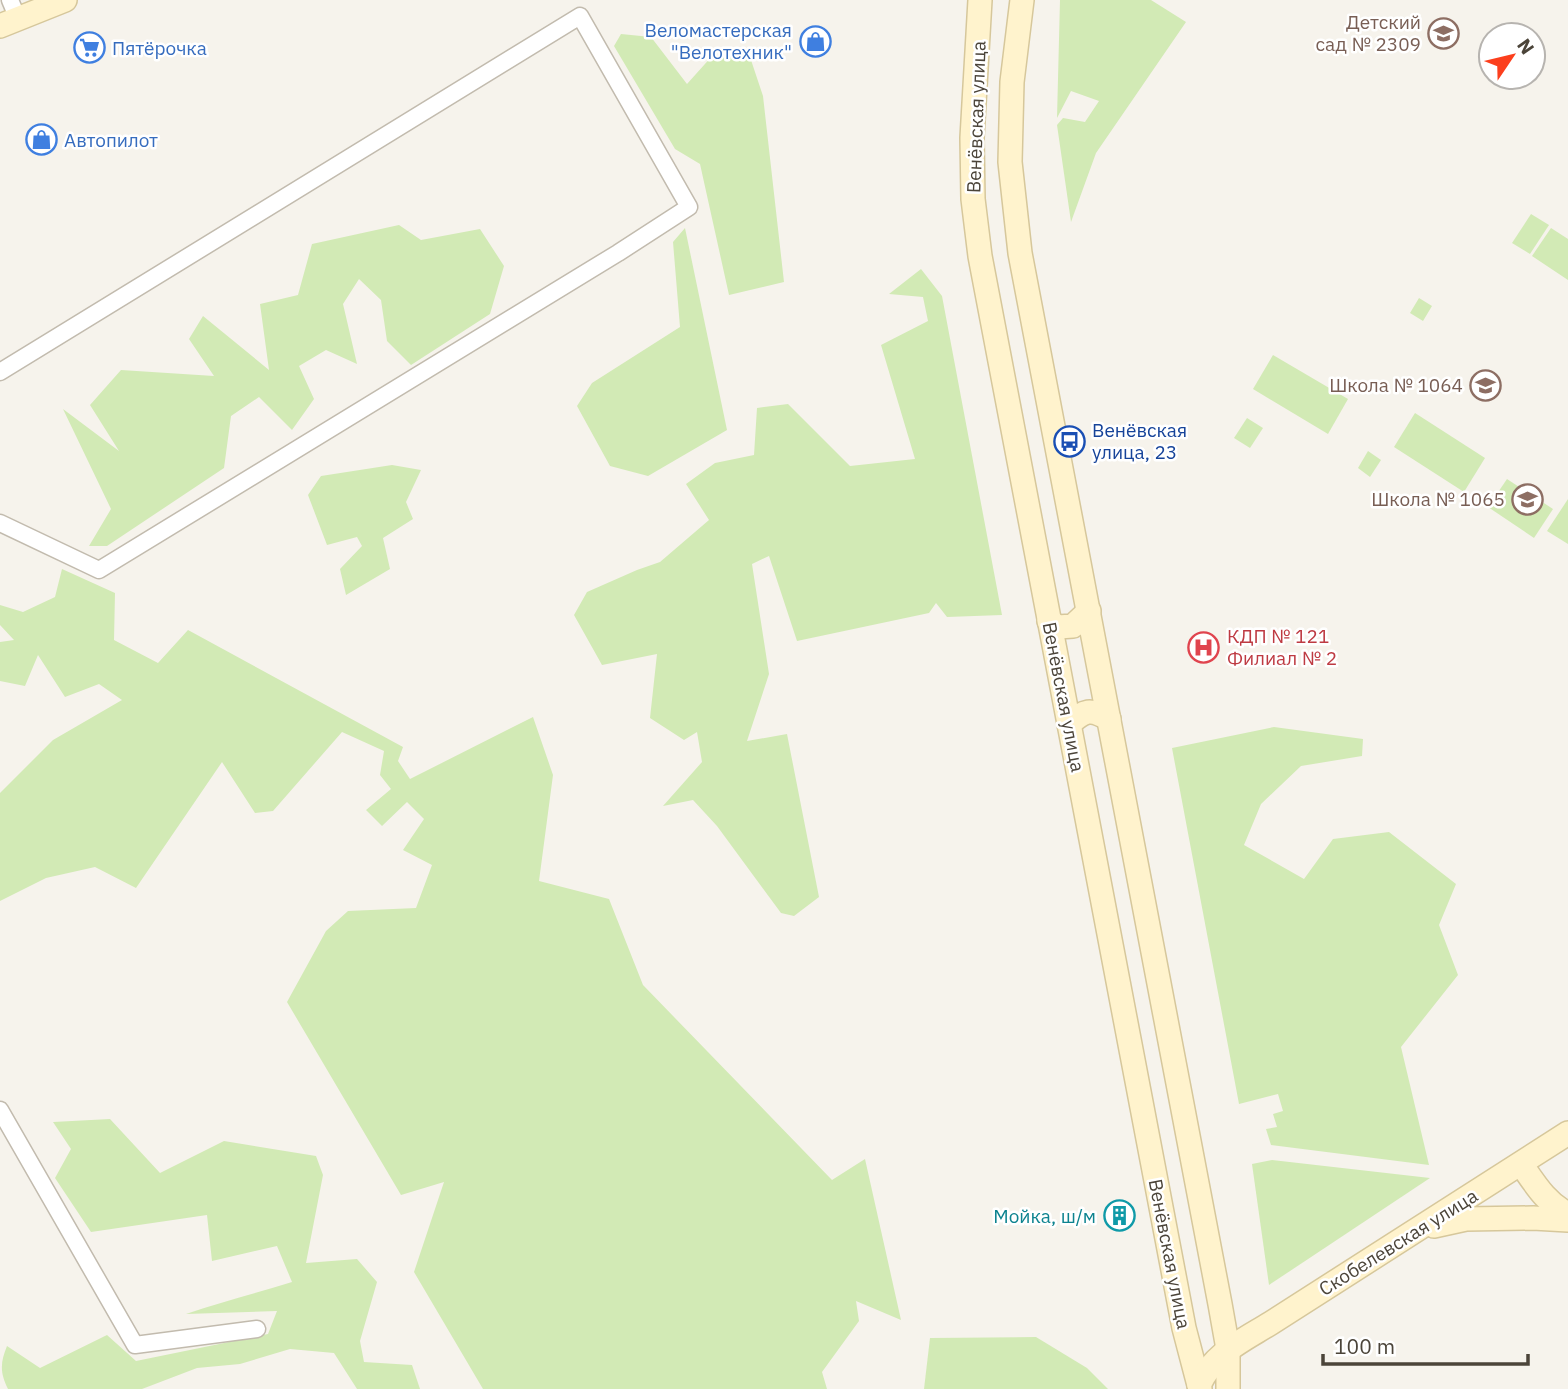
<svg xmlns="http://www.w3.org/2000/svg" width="1568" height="1389" font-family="'IBM Plex Sans',sans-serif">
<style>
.green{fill:#d2eab5}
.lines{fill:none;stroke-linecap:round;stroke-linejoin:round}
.street-casing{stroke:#c2bbae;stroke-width:19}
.secondary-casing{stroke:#d6c79b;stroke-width:26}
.street{stroke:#fff;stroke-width:16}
.secondary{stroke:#fff3cd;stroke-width:23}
.labels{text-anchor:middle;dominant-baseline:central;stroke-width:5;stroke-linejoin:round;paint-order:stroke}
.education-label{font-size:19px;fill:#785e54;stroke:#fff;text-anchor:end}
.shop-label{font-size:19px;fill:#366cbe;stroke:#fff;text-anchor:start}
.street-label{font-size:19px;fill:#4b4439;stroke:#fff}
.transit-label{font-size:19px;fill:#164399;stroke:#fff;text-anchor:start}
.health-label{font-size:19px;fill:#be3a42;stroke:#fff;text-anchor:start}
.culture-label{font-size:19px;fill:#0d838f;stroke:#fff;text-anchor:end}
</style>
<rect width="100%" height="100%" fill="#f6f3ec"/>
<g class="green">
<polygon points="1060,0 1151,0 1186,22 1096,153 1071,222 1057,125 1063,118 1085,122 1099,101 1071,91 1057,118"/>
<polygon points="621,34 651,37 687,84 713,55 749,54 763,96 784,282 729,295 700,164 675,149 614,46"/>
<polygon points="1531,214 1549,225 1530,254 1512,243"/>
<polygon points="399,225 421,240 480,229 504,266 490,314 411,365 387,341 381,300 359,279 343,304 357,364 326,350 299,366 314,399 292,430 259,397 231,416 224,468 107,546 89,546 111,509 63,409 119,451 90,405 121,370 214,376 189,339 203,316 269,370 260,304 298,295 312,244"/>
<polygon points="685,228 727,430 648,476 610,466 577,406 592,383 680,327 673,242"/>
<polygon points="1551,228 1568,239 1568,280 1532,256"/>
<polygon points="921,269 942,296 1002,615 947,617 936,603 929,613 797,641 769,556 752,564 769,674 747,741 787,734 819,897 794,916 781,913 717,826 693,800 663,806 702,762 697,732 684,740 650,718 657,654 602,665 574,615 587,592 637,570 660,562 709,520 686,484 715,463 754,455 757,408 788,404 850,466 915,459 881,345 928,321 923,297 889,294"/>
<polygon points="1419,298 1432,306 1423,321 1410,313"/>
<polygon points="1273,355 1348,399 1328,434 1253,389"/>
<polygon points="1415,413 1485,458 1464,492 1394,447"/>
<polygon points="1247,418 1263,428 1250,448 1234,438"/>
<polygon points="1368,451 1381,460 1370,477 1358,468"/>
<polygon points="392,465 421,470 406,502 413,519 383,538 390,569 346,595 340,569 362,546 357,537 327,545 308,495 321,476"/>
<polygon points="1507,479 1553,509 1534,538 1488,507"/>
<polygon points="1568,499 1568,544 1547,531"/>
<polygon points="62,569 115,593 114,640 158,663 188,630 403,747 398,761 410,779 533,717 553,775 539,881 609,899 643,985 832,1180 865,1159 901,1320 856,1301 859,1321 822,1372 827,1389 483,1389 414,1272 444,1182 401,1195 287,1002 326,931 348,911 416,908 432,865 403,850 424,819 407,802 382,826 366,810 391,789 380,775 384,751 342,732 273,811 255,813 222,762 136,888 95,867 46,878 0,901 0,793 53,740 122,700 99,684 65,697 38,655 25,686 0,681 0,642 14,640 0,625 0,605 23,612 55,597"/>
<polygon points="1274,727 1363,739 1362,756 1301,766 1261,804 1244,845 1304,879 1333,839 1389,832 1456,884 1439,925 1458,975 1401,1047 1429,1165 1271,1145 1266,1129 1277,1127 1273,1114 1283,1111 1278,1094 1239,1104 1172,748"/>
<path d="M110 1119 160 1173 224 1141 316 1156 323 1175 306 1263 357 1259 377 1282 360 1341 364 1362 412 1365 420 1389H357L334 1353 290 1349 240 1364 197 1368 142 1389H8C0 1373 0 1363 7 1346L40 1368 107 1335 136 1361 268 1334 277 1311 186 1314C221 1302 257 1293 292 1282L277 1246 212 1261 207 1215 91 1232 55 1178 71 1149 53 1122Z"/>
<polygon points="1272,1160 1430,1178 1269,1285 1252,1164"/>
<polygon points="1036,1337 1087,1368 1108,1389 924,1389 930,1338"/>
</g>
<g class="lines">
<defs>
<g id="street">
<polyline points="10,0 18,19"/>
<polyline points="0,372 580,16 689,207 618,253 99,570 0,523"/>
<polyline points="0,1110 135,1345 257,1329"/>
</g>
<g id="secondary">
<polyline points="980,0 972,138 973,199 980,256 1184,1328 1200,1389"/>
<polyline points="1022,0 1012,82 1010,162 1020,253 1220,1304 1228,1349 1228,1389"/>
<polyline points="0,26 65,0"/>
<polyline points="1049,621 1058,627 1073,626 1089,611"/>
<path d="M1069 724C1085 710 1090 708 1109 719"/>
<path d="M1521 1164C1535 1184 1546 1203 1568 1214"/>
<polyline points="1434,1226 1466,1219 1533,1218 1568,1220"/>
<path d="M1199 1385C1214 1353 1242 1341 1271 1323L1568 1133"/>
</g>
</defs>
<use href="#street" class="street-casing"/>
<use href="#secondary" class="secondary-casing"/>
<use href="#street" class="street"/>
<use href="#secondary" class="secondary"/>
</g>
<defs>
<symbol id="school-ring" viewBox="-11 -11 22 22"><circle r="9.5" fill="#fff" stroke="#8d6e63" stroke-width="1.5"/><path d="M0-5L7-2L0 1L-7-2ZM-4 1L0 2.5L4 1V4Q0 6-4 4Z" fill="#8d6e63"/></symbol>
<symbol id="shop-ring" viewBox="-11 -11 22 22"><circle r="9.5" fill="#fff" stroke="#3f7fe0" stroke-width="1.5"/><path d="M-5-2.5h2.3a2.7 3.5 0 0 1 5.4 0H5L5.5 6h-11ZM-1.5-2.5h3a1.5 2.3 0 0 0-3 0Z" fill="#3f7fe0"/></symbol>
<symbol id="supermarket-ring" viewBox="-11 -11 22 22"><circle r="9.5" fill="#fff" stroke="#3f7fe0" stroke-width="1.5"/><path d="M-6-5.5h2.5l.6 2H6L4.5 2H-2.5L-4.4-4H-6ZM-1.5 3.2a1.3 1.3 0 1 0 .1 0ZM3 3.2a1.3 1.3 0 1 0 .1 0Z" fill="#3f7fe0"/></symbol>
<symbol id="bus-ring" viewBox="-11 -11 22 22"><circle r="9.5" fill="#fff" stroke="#1a4fb4" stroke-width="1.5"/><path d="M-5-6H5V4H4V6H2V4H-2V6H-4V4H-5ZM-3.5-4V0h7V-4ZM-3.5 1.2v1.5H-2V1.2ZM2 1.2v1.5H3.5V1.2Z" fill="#1a4fb4"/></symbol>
<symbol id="hospital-ring" viewBox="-11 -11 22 22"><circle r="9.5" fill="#fff" stroke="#e0444e" stroke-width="1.5"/><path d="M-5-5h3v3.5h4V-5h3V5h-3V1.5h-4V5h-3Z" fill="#e0444e"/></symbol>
<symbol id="building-ring" viewBox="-11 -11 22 22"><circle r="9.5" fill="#fff" stroke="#0f9aa8" stroke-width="1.5"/><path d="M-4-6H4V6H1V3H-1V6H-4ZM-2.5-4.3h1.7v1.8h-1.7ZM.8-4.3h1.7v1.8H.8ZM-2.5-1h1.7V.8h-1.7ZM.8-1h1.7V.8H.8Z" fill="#0f9aa8"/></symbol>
</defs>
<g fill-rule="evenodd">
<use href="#school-ring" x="1426" y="16" width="35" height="35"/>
<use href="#shop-ring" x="798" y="24" width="35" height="35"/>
<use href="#supermarket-ring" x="72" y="30" width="35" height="35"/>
<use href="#shop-ring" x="24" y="122" width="35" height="35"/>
<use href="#school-ring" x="1468" y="368" width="35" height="35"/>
<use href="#bus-ring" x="1052" y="424" width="35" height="35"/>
<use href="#school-ring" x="1510" y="482" width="35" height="35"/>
<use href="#hospital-ring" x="1186" y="630" width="35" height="35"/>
<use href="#building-ring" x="1102" y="1198" width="35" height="35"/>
</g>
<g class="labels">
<g class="education-label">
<text x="1421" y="22">Детский<tspan x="1421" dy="22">сад № 2309</tspan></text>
<text x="1463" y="385">Школа № 1064</text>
<text x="1505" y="499">Школа № 1065</text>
</g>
<g class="shop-label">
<text x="792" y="30" text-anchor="end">Веломастерская<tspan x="792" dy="22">"Велотехник"</tspan></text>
<text x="112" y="48">Пятёрочка</text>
<text x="64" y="140">Автопилот</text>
</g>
<g class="street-label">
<text transform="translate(976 117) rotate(-88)">Венёвская улица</text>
<text transform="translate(1064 697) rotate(79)">Венёвская улица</text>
<text transform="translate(1398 1242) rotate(-32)">Скобелевская улица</text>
<text transform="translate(1170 1254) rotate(79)">Венёвская улица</text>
</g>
<g class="transit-label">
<text x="1092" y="430">Венёвская<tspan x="1092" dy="22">улица, 23</tspan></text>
</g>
<g class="health-label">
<text x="1227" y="636">КДП № 121<tspan x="1227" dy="22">Филиал № 2</tspan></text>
</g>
<g class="culture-label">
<text x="1096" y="1216">Мойка, ш/м</text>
</g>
</g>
<g transform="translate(1512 56) rotate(55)"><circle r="33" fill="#ffffff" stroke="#b7b4b0" stroke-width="2"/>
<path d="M0-5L12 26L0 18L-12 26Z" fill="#fc3f1d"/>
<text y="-10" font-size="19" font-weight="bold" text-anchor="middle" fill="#4b4439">N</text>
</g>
<path d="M1323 1354v10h205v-10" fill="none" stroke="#4b4439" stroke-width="3.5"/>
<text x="1334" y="1354" font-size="21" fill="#4b4439" stroke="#ffffff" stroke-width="5" paint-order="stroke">100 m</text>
</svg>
